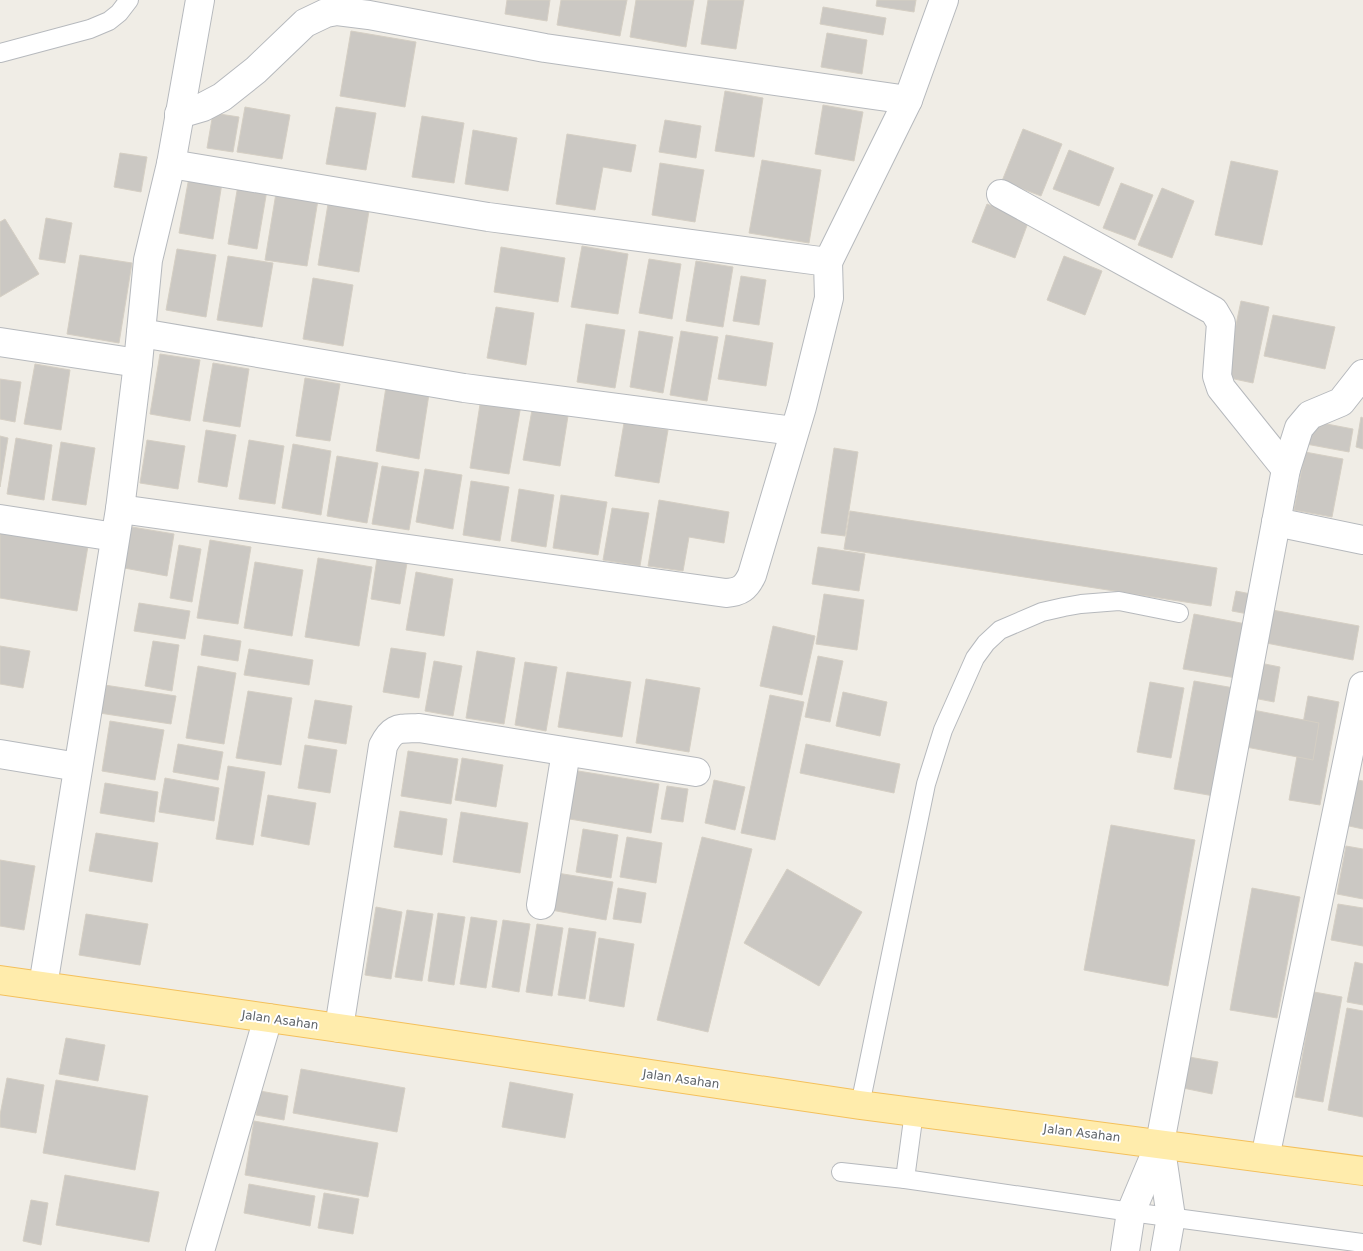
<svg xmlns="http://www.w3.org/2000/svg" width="1363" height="1251" font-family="'DejaVu Sans',sans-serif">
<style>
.building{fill:#cbc8c3;stroke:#d5cfc4}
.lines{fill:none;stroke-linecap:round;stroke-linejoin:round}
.service-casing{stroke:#b6b9bd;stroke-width:20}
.minor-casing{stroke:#b6b9bd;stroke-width:30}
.primary-casing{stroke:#f4c05b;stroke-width:30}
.service{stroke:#fff;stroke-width:18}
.minor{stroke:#fff;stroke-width:28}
.primary{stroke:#ffecac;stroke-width:28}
.labels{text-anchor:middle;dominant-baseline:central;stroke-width:4;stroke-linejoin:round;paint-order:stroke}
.street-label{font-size:12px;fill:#5d6267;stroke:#fff}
</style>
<rect width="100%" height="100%" fill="#f0ede6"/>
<g class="building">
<polygon points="507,0 550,0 547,21 505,14"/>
<polygon points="561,0 627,0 620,36 557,25"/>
<polygon points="636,0 694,0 686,47 630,37"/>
<polygon points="708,0 744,0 736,49 701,44"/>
<polygon points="877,0 916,0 914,12 876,6"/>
<polygon points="823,7 886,18 883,35 820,24"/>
<polygon points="351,31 416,42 405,107 340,96"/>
<polygon points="827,33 867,40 862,74 821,67"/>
<polygon points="725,91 763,98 754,157 715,151"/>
<polygon points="823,105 863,112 854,161 815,154"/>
<polygon points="245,107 290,115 282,159 237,152"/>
<polygon points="336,107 376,113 366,170 326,164"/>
<polygon points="213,113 239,117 233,152 207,148"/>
<polygon points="422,116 464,123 454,183 412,177"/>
<polygon points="665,120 701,126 696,158 659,152"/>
<polygon points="1023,129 1062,144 1041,196 1002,181"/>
<polygon points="473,130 517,138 508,191 465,184"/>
<polygon points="567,134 636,145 631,172 603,167 595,210 556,204"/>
<polygon points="1069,150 1114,168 1099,206 1053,189"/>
<polygon points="120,153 147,157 141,192 114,187"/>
<polygon points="762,160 821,170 809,243 749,233"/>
<polygon points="1231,161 1278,171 1262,245 1215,235"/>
<polygon points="660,163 704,170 695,222 652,215"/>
<polygon points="189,177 222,183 213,239 179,233"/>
<polygon points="1121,183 1153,195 1135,240 1103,228"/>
<polygon points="238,185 267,190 257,249 228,244"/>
<polygon points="1162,188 1194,201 1172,258 1138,245"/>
<polygon points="276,193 318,200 307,266 265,260"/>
<polygon points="328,204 369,211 359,272 318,265"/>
<polygon points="987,204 1029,220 1015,258 972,242"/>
<polygon points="46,218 72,223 65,263 39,259"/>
<polygon points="5,219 39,274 0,297 0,222"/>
<polygon points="582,246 628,254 618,314 571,307"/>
<polygon points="501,247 565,258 558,302 494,292"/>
<polygon points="177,249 216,255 206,317 166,310"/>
<polygon points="80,255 132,263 119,343 67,334"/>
<polygon points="228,256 273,263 262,327 217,320"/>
<polygon points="1064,256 1102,271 1085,315 1047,300"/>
<polygon points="649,259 681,264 672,319 639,313"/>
<polygon points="696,261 733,267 723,327 686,321"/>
<polygon points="741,276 766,280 759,325 733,321"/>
<polygon points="313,278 353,285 343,346 303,339"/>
<polygon points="1241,301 1269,307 1253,383 1225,377"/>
<polygon points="496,307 534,313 526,365 487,358"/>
<polygon points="1273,315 1335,327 1325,369 1264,356"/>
<polygon points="586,324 625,330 615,388 577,382"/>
<polygon points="639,331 673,337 663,393 630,387"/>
<polygon points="681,331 718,337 707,401 670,395"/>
<polygon points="726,335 773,343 766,386 718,379"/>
<polygon points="160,354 200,360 190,421 150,414"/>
<polygon points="213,363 249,369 240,427 203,421"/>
<polygon points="35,364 70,370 61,430 24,424"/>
<polygon points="305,378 340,384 330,441 296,436"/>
<polygon points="0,379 21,382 15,422 0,419"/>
<polygon points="386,387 429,394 419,459 376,451"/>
<polygon points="481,398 521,405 509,474 470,468"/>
<polygon points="532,410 568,416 560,466 523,460"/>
<polygon points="1361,417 1363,418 1363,449 1356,447"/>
<polygon points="1311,421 1353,429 1349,452 1306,444"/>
<polygon points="624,423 668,430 659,483 615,476"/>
<polygon points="206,430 236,435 227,487 198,482"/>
<polygon points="0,436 8,438 0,487"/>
<polygon points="16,438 52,445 44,500 7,494"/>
<polygon points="147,440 185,446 178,489 140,483"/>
<polygon points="249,440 284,446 275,504 239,499"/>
<polygon points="61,442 95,448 86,505 52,500"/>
<polygon points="293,444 331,451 321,515 282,508"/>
<polygon points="834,448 858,452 845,536 821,533"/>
<polygon points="1305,452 1343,459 1332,517 1294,510"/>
<polygon points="337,456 378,463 367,523 327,516"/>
<polygon points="382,466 419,472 409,530 372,524"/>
<polygon points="425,469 462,475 453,529 416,522"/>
<polygon points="471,481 509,487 500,541 463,535"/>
<polygon points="519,489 554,495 546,547 511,541"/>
<polygon points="561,495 607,502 598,555 553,548"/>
<polygon points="659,500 729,512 724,543 689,537 683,571 648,566"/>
<polygon points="612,508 649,513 640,566 603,560"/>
<polygon points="850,511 1217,568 1211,606 844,549"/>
<polygon points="126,526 174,534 167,576 119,567"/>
<polygon points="0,531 88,546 77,611 0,598"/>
<polygon points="210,540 251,547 238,624 197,618"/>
<polygon points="179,545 201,549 192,602 170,598"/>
<polygon points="818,547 865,554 859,591 812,584"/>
<polygon points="318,558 372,567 359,646 305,637"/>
<polygon points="377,558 407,563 400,604 371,599"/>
<polygon points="255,562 303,570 292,636 244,628"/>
<polygon points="416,572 453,579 444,636 406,630"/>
<polygon points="1236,591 1251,594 1248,614 1232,611"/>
<polygon points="824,594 864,600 857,650 816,644"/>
<polygon points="139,603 190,611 185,639 134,631"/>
<polygon points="1267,609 1359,626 1353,660 1261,642"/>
<polygon points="1194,614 1246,624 1236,678 1183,669"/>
<polygon points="773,626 815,636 802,695 760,686"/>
<polygon points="204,635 241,641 238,661 201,655"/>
<polygon points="153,641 179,645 172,691 145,686"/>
<polygon points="0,646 30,651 23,688 0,684"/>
<polygon points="391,648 426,653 419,698 383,692"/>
<polygon points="249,649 313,660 309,685 244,675"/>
<polygon points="477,651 515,658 504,724 466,718"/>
<polygon points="818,656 843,661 830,722 805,717"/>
<polygon points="434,661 462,666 453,716 425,711"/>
<polygon points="525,662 557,667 546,731 515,725"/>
<polygon points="1255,662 1280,667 1274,702 1248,697"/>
<polygon points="198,666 236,673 224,744 186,738"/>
<polygon points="567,672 631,682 622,737 558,727"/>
<polygon points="646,679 700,688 689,752 636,743"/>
<polygon points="1194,681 1234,688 1214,796 1174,789"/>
<polygon points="1150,682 1184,688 1171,758 1137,752"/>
<polygon points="98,684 176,696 171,724 93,712"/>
<polygon points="248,691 292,698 281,765 236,758"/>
<polygon points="843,692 887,702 880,736 836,726"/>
<polygon points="770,695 804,702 775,840 741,833"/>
<polygon points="1308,696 1339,702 1320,805 1289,800"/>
<polygon points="315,700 352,706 346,744 308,738"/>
<polygon points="1248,709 1319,723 1313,760 1241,746"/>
<polygon points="110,721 164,730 155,780 102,771"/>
<polygon points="178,744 223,752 218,780 173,772"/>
<polygon points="806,744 900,764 894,793 800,773"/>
<polygon points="305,745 337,750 330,793 298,788"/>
<polygon points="408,751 458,759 451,804 401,796"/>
<polygon points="462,758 503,765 496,807 455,800"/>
<polygon points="228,766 265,772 253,845 216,839"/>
<polygon points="572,770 659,784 651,833 564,818"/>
<polygon points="165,778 219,788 214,821 159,812"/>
<polygon points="714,780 745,787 735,830 705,823"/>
<polygon points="1358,780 1363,781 1363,829 1349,826"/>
<polygon points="105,783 158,792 154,822 100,813"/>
<polygon points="667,786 688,789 683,822 661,819"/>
<polygon points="268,795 316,803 309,845 261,836"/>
<polygon points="400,811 447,819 442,855 394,847"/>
<polygon points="461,812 528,823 520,873 453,862"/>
<polygon points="1111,825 1195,840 1168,986 1084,970"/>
<polygon points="583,829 618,835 611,878 576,872"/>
<polygon points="96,833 158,843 152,882 89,871"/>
<polygon points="627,837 662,843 656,883 620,877"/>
<polygon points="702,837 752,849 708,1032 657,1020"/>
<polygon points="1346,846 1363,849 1363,899 1337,894"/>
<polygon points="0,860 35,866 24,930 0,926"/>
<polygon points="787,869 862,912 819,986 744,943"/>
<polygon points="557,873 613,882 606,920 551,910"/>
<polygon points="618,888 646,893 641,923 613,919"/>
<polygon points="1252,888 1300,897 1277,1018 1230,1010"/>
<polygon points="1338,904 1363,908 1363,946 1331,940"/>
<polygon points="376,907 402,912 391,979 365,975"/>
<polygon points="407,910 433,914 422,981 395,977"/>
<polygon points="438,913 465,917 454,985 428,981"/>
<polygon points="86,914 148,924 140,965 79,955"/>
<polygon points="471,917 497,921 486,988 460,984"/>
<polygon points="503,920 530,924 519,992 492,987"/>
<polygon points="537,924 563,928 552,996 526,992"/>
<polygon points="569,928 596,932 585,999 558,995"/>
<polygon points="599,938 634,944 624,1007 589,1001"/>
<polygon points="1355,962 1363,964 1363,1005 1347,1002"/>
<polygon points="1314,992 1342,997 1323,1102 1295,1097"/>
<polygon points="1347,1008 1363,1011 1363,1117 1328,1110"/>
<polygon points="66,1038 105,1045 98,1081 59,1074"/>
<polygon points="1189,1057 1218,1062 1212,1094 1183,1088"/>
<polygon points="301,1069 405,1088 397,1132 293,1113"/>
<polygon points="7,1078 44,1085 36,1133 0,1127 0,1115"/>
<polygon points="56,1080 148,1096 135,1170 43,1153"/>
<polygon points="510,1082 573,1094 565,1138 502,1127"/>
<polygon points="260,1091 288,1096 284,1120 256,1115"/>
<polygon points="254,1121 378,1143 368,1197 245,1175"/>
<polygon points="65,1175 159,1192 149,1242 56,1225"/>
<polygon points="249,1184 315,1196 310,1226 244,1213"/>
<polygon points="324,1193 359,1199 353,1234 318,1228"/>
<polygon points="31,1200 48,1203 41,1245 23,1241"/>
</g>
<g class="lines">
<defs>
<g id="service">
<polyline points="0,53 90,29 109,21 119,13 129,0"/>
<polyline points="860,1105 926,784 943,730 975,658 986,643 1000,630 1042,612 1064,607 1081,604 1119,601 1179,613"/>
<polyline points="841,1172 905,1179 1131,1212 1363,1243"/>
<polyline points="905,1179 914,1112"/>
</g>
<g id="minor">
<polyline points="179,114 203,107 222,97 256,70 305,23 326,13 337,11 369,15 545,48 908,100"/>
<polyline points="1001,194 1214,311 1221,323 1217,376 1221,388 1286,469"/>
<polyline points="828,262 908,100 944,0"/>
<polyline points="141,333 464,388 794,431"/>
<polyline points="0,342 138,363"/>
<path d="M120 509 726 593C740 592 746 588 752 575L802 407 829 298 828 262 488 217 171 164"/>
<polyline points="0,519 115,537"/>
<polyline points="1276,522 1363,540"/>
<polyline points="0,754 78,767"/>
<polyline points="541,905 566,752"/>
<polyline points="43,986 120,509 138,363 148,260 171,164 200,0"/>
<path d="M339 1028 383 746C393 726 399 729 419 728L696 772"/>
<polyline points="1160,1143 1171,1217 1165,1251"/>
<polyline points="1265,1158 1363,686"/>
<polyline points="200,1251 268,1018"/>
<polyline points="1125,1251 1131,1212 1160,1143 1286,469 1299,428 1310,415 1341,402 1363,374"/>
</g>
<polyline id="primary" points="0,980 339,1028 860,1105 1363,1171"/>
</defs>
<use href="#service" class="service-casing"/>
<use href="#minor" class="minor-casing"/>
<use href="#primary" class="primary-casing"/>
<use href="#service" class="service"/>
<use href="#minor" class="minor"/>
<use href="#primary" class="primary"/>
</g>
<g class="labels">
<g class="street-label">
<text transform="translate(280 1020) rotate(8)">Jalan Asahan</text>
<text transform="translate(681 1079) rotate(8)">Jalan Asahan</text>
<text transform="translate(1082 1133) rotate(7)">Jalan Asahan</text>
</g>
</g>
</svg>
